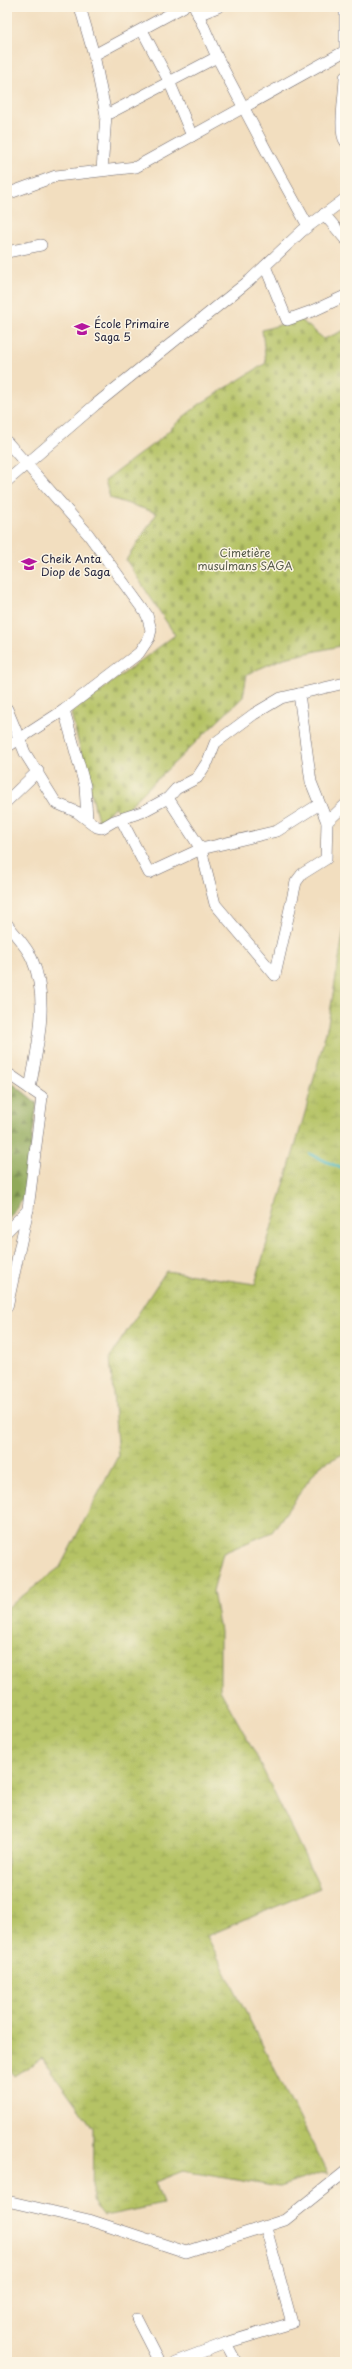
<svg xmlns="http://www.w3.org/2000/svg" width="352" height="2369" font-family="'Playpen Sans',sans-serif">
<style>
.forest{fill:url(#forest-firs);stroke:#59664a}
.wetland{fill:url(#wetland-marsh);stroke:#6c7250}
.cemetery{fill:url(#cemetery-stones);stroke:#6c7250}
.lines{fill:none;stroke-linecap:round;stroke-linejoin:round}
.stream{stroke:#4fbbc9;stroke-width:2.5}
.minor-casing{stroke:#6b6469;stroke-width:12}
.minor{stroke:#fff;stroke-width:11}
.labels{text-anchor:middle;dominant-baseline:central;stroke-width:3;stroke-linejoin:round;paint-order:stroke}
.poi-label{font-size:11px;fill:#22223b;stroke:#fcf5e5;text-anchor:start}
.park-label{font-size:11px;fill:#555a4a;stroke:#fcf5e5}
</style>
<defs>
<pattern id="forest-firs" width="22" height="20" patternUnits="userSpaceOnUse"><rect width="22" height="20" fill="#90a95a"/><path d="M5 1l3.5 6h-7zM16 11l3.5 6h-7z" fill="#75894c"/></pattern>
<pattern id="wetland-marsh" width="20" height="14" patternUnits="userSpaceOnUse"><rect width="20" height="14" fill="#b5c365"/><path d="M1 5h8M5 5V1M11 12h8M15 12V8" fill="none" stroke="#9ba759"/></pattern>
<pattern id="cemetery-stones" width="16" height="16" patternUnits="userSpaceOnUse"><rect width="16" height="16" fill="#b5c365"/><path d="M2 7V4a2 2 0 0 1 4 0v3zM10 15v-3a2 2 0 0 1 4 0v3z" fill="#9ba759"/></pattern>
</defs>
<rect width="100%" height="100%" fill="#fcf5e5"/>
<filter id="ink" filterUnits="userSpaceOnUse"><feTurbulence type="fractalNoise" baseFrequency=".025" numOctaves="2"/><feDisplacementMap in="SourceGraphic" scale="8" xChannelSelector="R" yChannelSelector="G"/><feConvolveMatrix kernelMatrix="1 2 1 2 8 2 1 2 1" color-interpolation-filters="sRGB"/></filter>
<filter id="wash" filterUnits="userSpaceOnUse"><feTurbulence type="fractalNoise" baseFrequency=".012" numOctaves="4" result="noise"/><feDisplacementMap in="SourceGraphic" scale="16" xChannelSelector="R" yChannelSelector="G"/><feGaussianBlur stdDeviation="0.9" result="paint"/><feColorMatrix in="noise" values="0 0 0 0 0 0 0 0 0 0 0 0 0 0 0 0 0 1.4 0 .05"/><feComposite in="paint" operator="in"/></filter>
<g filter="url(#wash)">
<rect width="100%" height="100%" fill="#f2debf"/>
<polygon class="forest" points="7,1079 37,1103 24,1197 7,1222"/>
<polygon class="wetland" points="345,923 345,1453 319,1466 272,1532 223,1553 213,1591 220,1631 220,1690 254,1751 320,1888 207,1936 328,2174 324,2172 279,2187 183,2171 155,2182 163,2204 104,2216 92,2200 93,2128 42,2058 15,2076 7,2066 7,1608 60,1567 118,1456 110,1357 166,1271 255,1284 306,1109 328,1024"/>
<polygon class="cemetery" points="300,319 324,339 345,330 345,645 284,658 247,674 243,697 121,814 114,807 99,824 71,713 175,635 126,560 157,513 110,498 105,480 160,439 182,418 200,404 266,363 262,330"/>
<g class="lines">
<polyline class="stream" points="310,1154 345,1170"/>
</g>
</g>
<g filter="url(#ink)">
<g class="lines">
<defs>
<g id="minor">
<polyline points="80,7 94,55 106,115"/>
<polyline points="195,7 217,57 267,152 308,226"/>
<polyline points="345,14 345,48"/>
<polyline points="198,15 218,7"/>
<polyline points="142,30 169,81 192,136"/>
<polyline points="94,55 183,7"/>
<path d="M345 77C345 91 338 133 345 141"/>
<polyline points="102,170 106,115 217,57"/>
<polyline points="7,194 56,176 136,167 345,51"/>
<polyline points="324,214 345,239"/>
<polyline points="7,252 41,245"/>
<polyline points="265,266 287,320 315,310 345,296"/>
<polyline points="7,442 88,534 147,615 151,630 149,638 139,653 64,710 7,747"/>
<polyline points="7,481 95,405 250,280 302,231 345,199"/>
<polyline points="7,709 25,753 56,803 77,812 97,827 102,828 114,821 142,812 168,798 176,789 197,778 208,761 215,743 254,714 281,698 345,683"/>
<polyline points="64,710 85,786 87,819"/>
<polyline points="168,798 201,849 215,904 275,975"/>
<polyline points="7,801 38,771"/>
<polyline points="121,819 149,873 201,849 277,831 318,805"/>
<polyline points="327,822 345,805"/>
<path d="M7 924C15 935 27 947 32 959 50 1001 37 1047 30 1089"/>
<polyline points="275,975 296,882 302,874 326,859 327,822 311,782 299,694"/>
<polyline points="7,1073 42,1097 28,1209 7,1307"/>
<polyline points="7,1231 28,1210"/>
<polyline points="7,2201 89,2220 186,2252 285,2220 345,2172"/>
<polyline points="137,2319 159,2362"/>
<polyline points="226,2343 236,2362"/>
<polyline points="175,2362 226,2343 292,2323 266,2228"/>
</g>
</defs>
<use href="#minor" class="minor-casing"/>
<use href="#minor" class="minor"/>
</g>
</g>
<defs>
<symbol id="school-bare" viewBox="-9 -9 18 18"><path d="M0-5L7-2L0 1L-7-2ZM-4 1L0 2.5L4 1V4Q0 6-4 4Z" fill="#b5179e" stroke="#fcf5e5" stroke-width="2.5" paint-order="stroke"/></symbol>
</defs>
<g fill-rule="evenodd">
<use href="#school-bare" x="71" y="318" width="22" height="22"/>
<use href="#school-bare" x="18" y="553" width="22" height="22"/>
</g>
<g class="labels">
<g class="poi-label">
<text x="94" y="323">École Primaire<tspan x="94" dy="13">Saga 5</tspan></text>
<text x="41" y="558">Cheik Anta<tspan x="41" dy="13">Diop de Saga</tspan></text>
</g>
<g class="park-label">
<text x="245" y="552">Cimetière<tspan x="245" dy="13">musulmans SAGA</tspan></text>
</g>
</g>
<rect width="352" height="2369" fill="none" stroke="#fcf5e5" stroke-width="24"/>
</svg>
